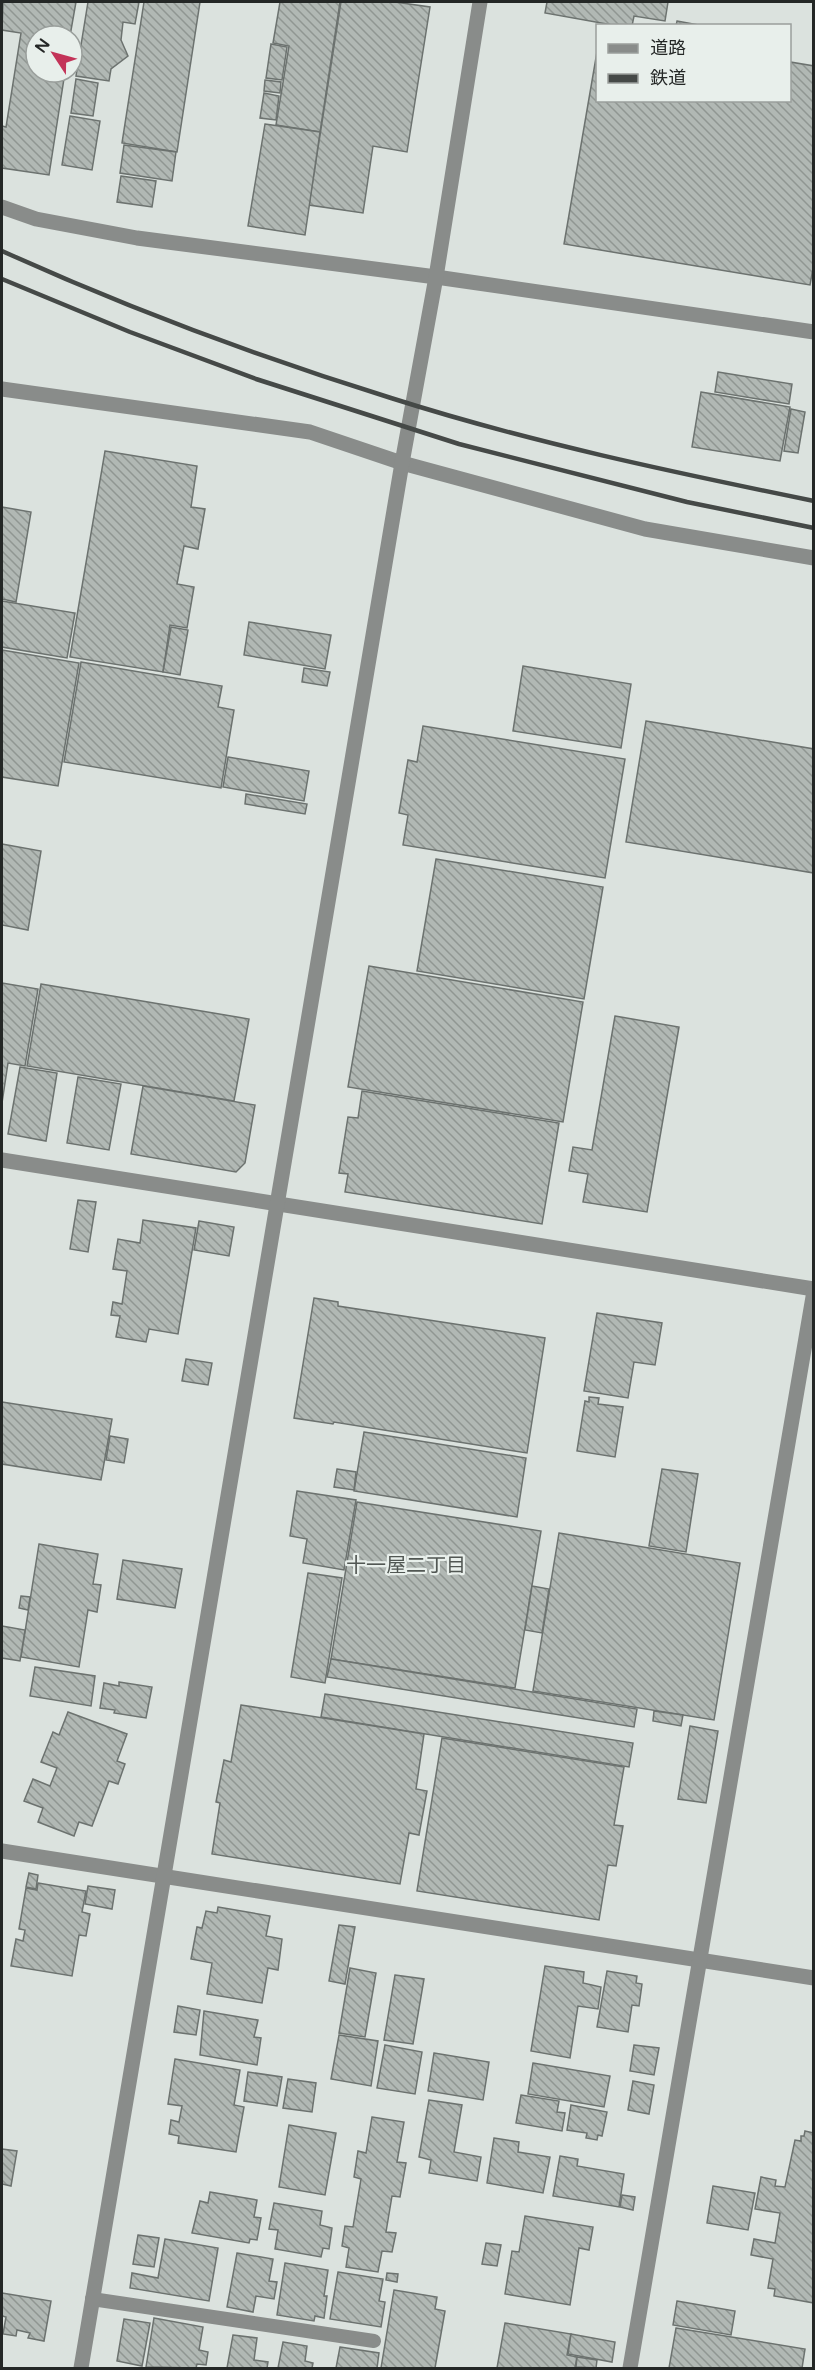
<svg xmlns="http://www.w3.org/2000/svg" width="815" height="2370" font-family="'Varela Round','Noto Sans JP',sans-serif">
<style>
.building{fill:url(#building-back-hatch);stroke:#6c726f;stroke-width:1.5}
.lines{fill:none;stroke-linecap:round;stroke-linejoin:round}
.service{stroke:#898c8a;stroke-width:14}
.minor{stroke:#898c8a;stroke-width:15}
.tertiary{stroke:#898c8a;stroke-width:15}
.rail{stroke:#454947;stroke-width:4.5}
.labels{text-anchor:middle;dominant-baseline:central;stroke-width:4.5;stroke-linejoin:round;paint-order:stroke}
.neighbourhood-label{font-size:20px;fill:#515753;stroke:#e8efeb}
</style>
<defs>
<pattern id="building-back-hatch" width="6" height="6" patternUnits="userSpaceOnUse" patternTransform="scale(1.5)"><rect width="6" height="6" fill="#b1b8b4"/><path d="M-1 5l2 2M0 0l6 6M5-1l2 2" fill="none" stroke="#909692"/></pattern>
</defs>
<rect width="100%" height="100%" fill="#dbe2de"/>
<g class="building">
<polygon points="3,2 76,2 70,36 36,36 36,72 65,72 49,175 2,168 2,126 6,127 21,33 2,30"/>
<polygon points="88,2 139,2 135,24 123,22 121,40 128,56 111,69 109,81 76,76"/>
<polygon points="144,2 200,2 177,152 122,143"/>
<polygon points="280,2 340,2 320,132 276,125 289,46 273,43"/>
<polygon points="341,2 395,2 430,7 407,152 373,146 363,213 309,205"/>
<polygon points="547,2 668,2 665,21 634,16 632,26 618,26 545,13"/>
<polygon points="677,21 704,26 676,26"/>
<polygon points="271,44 287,47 282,80 266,78"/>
<polygon points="598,46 598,100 790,100 790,62 814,66 814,263 810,285 564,244"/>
<polygon points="76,79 98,83 93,116 71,113"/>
<polygon points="265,80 281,82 280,93 264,91"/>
<polygon points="264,93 279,96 276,120 260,118"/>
<polygon points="70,116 100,121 92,170 62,165"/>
<polygon points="265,124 320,132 305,235 248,226"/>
<polygon points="124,145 176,152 172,181 120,173"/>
<polygon points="121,176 156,181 152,207 117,202"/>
<polygon points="718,372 792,384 789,404 715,392"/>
<polygon points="701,392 790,407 780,461 692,447"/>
<polygon points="791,409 805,412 798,453 784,451"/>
<polygon points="105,451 197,466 191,507 205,509 198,549 184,546 177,584 194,587 187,628 170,625 163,672 70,657"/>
<polygon points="2,507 31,512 16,602 2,599"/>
<polygon points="2,601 75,613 67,658 2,647"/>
<polygon points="249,622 331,635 325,669 244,655"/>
<polygon points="171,627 188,630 180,675 163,672"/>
<polygon points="2,650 79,663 58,786 2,777"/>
<polygon points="81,662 222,686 218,707 234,710 221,788 64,762"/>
<polygon points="523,666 631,684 621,748 513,731"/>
<polygon points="304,668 330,672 327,686 302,682"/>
<polygon points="646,721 814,749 814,873 626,842"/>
<polygon points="423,726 625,759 605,878 403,845 408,815 399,813 408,760 417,762"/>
<polygon points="228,757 309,771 304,801 223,787"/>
<polygon points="246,794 307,804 305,814 245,804"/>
<polygon points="2,844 41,851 28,930 2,925"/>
<polygon points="436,859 603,887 584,999 417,971"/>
<polygon points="369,966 583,1002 563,1122 348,1087"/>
<polygon points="2,983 38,989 25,1066 8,1063 2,1103"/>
<polygon points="41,984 249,1019 234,1101 27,1066"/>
<polygon points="615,1016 679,1027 647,1212 583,1202 588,1174 569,1171 573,1147 592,1150"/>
<polygon points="20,1067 57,1073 46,1141 8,1134"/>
<polygon points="78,1077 121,1084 109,1150 67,1143"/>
<polygon points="143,1086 255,1105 245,1163 236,1172 131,1154"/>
<polygon points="362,1091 559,1123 542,1224 345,1192 348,1174 339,1173 348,1117 358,1118"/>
<polygon points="78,1200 96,1202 88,1252 70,1249"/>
<polygon points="143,1220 196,1228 178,1334 149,1329 146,1342 116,1337 120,1316 111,1315 113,1302 122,1304 127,1271 113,1269 118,1239 140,1243"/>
<polygon points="199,1221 234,1227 229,1256 194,1250"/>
<polygon points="314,1298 338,1302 338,1306 545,1338 527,1453 334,1422 333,1424 294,1418"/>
<polygon points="597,1313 662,1323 655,1365 634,1362 628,1398 584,1391"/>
<polygon points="186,1359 212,1363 208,1385 182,1381"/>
<polygon points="589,1397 599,1398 598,1404 623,1407 615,1457 577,1451 585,1401 589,1402"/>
<polygon points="2,1402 112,1419 101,1480 2,1464"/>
<polygon points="364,1432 526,1458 517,1517 354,1491"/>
<polygon points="110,1436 128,1439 124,1463 106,1460"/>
<polygon points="337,1469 356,1472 354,1490 334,1487"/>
<polygon points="662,1469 698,1474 686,1552 649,1546"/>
<polygon points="297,1491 356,1500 344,1570 303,1563 307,1539 290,1536"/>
<polygon points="357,1502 541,1531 515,1688 331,1659"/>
<polygon points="559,1533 740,1563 714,1720 533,1691"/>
<polygon points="39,1544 98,1554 93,1584 101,1585 97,1612 88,1610 79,1667 21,1657"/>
<polygon points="123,1560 182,1569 175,1608 117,1599"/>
<polygon points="308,1573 342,1578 325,1683 291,1677"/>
<polygon points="532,1586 549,1589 542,1633 525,1630"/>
<polygon points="21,1596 30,1597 28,1610 19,1608"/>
<polygon points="2,1626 25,1630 20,1661 2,1658"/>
<polygon points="331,1659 637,1709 634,1727 327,1677"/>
<polygon points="35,1667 95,1676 91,1706 30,1696"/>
<polygon points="119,1682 152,1687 146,1718 114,1713 115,1710 100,1708 104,1683 119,1686"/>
<polygon points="325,1694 633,1743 629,1767 321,1717"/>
<polygon points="241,1705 424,1734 416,1789 427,1791 419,1835 409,1833 400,1884 212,1854 220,1803 216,1802 224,1760 231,1762"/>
<polygon points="654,1711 683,1715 681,1726 653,1721"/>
<polygon points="68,1712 127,1734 117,1761 125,1764 118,1784 109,1781 92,1826 79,1822 74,1836 38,1822 43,1808 24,1801 33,1779 50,1786 57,1768 41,1762 53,1732 59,1735"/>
<polygon points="690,1726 718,1731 706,1803 678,1799"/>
<polygon points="442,1738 624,1767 614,1825 623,1826 616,1866 608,1865 599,1920 417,1891"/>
<polygon points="29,1873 38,1875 36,1889 26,1887"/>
<polygon points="38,1883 86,1891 82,1912 90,1914 86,1936 79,1935 72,1976 11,1966 16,1939 23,1941 25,1930 19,1929 26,1888 37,1890"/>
<polygon points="88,1886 115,1890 112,1909 85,1904"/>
<polygon points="218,1907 270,1916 266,1936 282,1939 278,1970 268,1968 262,2003 207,1994 212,1963 191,1959 197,1927 202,1928 206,1911 217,1913"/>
<polygon points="339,1925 355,1927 345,1984 329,1981"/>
<polygon points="545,1966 584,1972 583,1983 601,1987 598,2009 578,2006 570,2058 531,2051"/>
<polygon points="350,1968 376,1973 365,2037 339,2033"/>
<polygon points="607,1971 637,1976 636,1983 642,1984 639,2006 632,2005 628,2032 597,2027"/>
<polygon points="395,1975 424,1979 413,2044 384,2040"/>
<polygon points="178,2006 200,2010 196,2035 174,2032"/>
<polygon points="204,2011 258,2020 254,2037 261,2038 257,2065 200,2055"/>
<polygon points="339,2035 378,2041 371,2086 331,2079"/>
<polygon points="385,2045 422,2052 415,2094 377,2088"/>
<polygon points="634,2045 659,2048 654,2075 630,2071"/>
<polygon points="434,2053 489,2062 483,2100 428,2091"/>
<polygon points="175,2059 240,2070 234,2105 244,2107 236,2152 178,2143 179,2136 169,2134 171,2120 179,2122 182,2106 168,2104"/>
<polygon points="533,2063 610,2076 604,2107 528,2094"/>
<polygon points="248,2072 282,2077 277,2106 244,2101"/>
<polygon points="288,2079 316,2083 312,2112 283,2108"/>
<polygon points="633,2081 654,2085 649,2114 628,2110"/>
<polygon points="521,2095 559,2101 557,2112 565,2113 562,2131 516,2123"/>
<polygon points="429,2100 462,2105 454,2152 481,2157 477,2181 429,2173 431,2160 419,2157"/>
<polygon points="571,2105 607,2112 602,2136 598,2135 597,2140 586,2138 587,2133 567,2130"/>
<polygon points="372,2117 404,2122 397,2162 406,2163 400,2197 392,2196 386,2232 396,2233 392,2252 382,2251 378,2272 346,2267 349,2248 342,2246 345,2226 353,2227 361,2179 354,2177 358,2151 366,2153"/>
<polygon points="289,2125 336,2133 325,2195 279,2187"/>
<polygon points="805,2131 814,2133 814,2303 774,2296 775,2289 768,2288 773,2259 751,2255 754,2239 775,2243 780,2213 755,2209 761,2177 776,2180 775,2186 785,2187 795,2140 801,2141 801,2136 804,2136"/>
<polygon points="494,2138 519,2142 518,2152 550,2157 543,2193 487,2183"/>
<polygon points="2,2149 17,2151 11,2186 2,2184"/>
<polygon points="560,2156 578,2159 577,2166 624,2174 619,2207 553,2196"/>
<polygon points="713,2186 755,2193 748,2230 707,2223"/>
<polygon points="210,2192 257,2200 254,2217 261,2218 257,2240 250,2239 249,2243 192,2233 200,2201 208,2203"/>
<polygon points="622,2195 635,2197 633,2210 620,2207"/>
<polygon points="274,2203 322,2211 320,2225 332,2228 329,2249 323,2248 321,2257 275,2249 278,2230 269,2229"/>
<polygon points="525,2216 593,2227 589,2250 579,2248 570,2305 505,2294 512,2251 519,2252"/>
<polygon points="138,2235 159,2238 154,2267 133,2264"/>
<polygon points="165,2239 218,2248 209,2301 130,2288 132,2273 158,2278"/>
<polygon points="486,2243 501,2245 497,2266 482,2264"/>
<polygon points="237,2253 273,2259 269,2281 277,2282 274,2299 256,2296 253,2312 227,2307"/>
<polygon points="285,2263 328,2270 324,2296 327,2296 324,2318 315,2316 314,2321 277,2315"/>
<polygon points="338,2272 383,2279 379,2301 385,2302 381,2327 330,2319"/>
<polygon points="387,2273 398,2274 397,2282 386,2280"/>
<polygon points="394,2290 437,2297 435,2309 445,2311 435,2368 381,2368"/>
<polygon points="2,2293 51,2301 44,2341 28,2338 30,2333 17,2330 16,2336 3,2334 6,2317 2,2316"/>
<polygon points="677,2301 735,2311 731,2335 673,2325"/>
<polygon points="154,2318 203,2327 199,2350 208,2352 206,2365 197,2364 196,2368 146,2367"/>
<polygon points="124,2319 150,2323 142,2366 117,2361"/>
<polygon points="505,2323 571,2334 567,2355 577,2357 575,2368 497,2368"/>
<polygon points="676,2328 805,2349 802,2368 669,2368"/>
<polygon points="571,2334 615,2342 612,2362 568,2354"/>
<polygon points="233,2335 257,2338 254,2360 268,2362 267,2368 227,2368"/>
<polygon points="283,2342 307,2346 305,2361 313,2363 312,2368 278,2368"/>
<polygon points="340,2347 379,2353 377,2368 336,2368"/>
<polygon points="577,2357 597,2360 596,2368 576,2367"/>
</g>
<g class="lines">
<polyline class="service" points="92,2299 374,2341"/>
<g class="minor">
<polyline points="2,207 36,219 137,238 436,277 814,332"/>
<polyline points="2,1160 814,1289"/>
<polyline points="2,1851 814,1978"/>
<polyline points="630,2368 814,1291"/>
</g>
<g class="tertiary">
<polyline points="2,389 310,432 402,463 645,529 814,558"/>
<polyline points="81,2368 402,463 436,277 480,2"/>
</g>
<g class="rail">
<path d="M2 251C128 308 259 357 391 398 529 442 672 472 814 501"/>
<polyline points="2,279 130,332 256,379 459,444 687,502 814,528"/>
</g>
</g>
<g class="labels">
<g class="neighbourhood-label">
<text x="406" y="1566">十一屋二丁目</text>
</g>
</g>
<rect width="815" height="2370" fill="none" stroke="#242726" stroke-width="6"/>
<rect x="596" y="24" width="195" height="78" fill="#e8efeb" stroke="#9a9f9c" stroke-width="1.5"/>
<rect x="608" y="44" width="30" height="9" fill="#898c8a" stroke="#9a9f9c" stroke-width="1.5"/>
<text x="650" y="54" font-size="18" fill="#242726">道路</text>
<rect x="608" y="74" width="30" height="9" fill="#454947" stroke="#9a9f9c" stroke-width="1.5"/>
<text x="650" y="84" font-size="18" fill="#242726">鉄道</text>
<g transform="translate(54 54) rotate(306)"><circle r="28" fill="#e8efeb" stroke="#9a9f9c" stroke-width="1.5"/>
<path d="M0-4.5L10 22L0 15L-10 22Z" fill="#c33358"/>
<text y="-9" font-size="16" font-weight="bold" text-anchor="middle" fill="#242726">N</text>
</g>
</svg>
